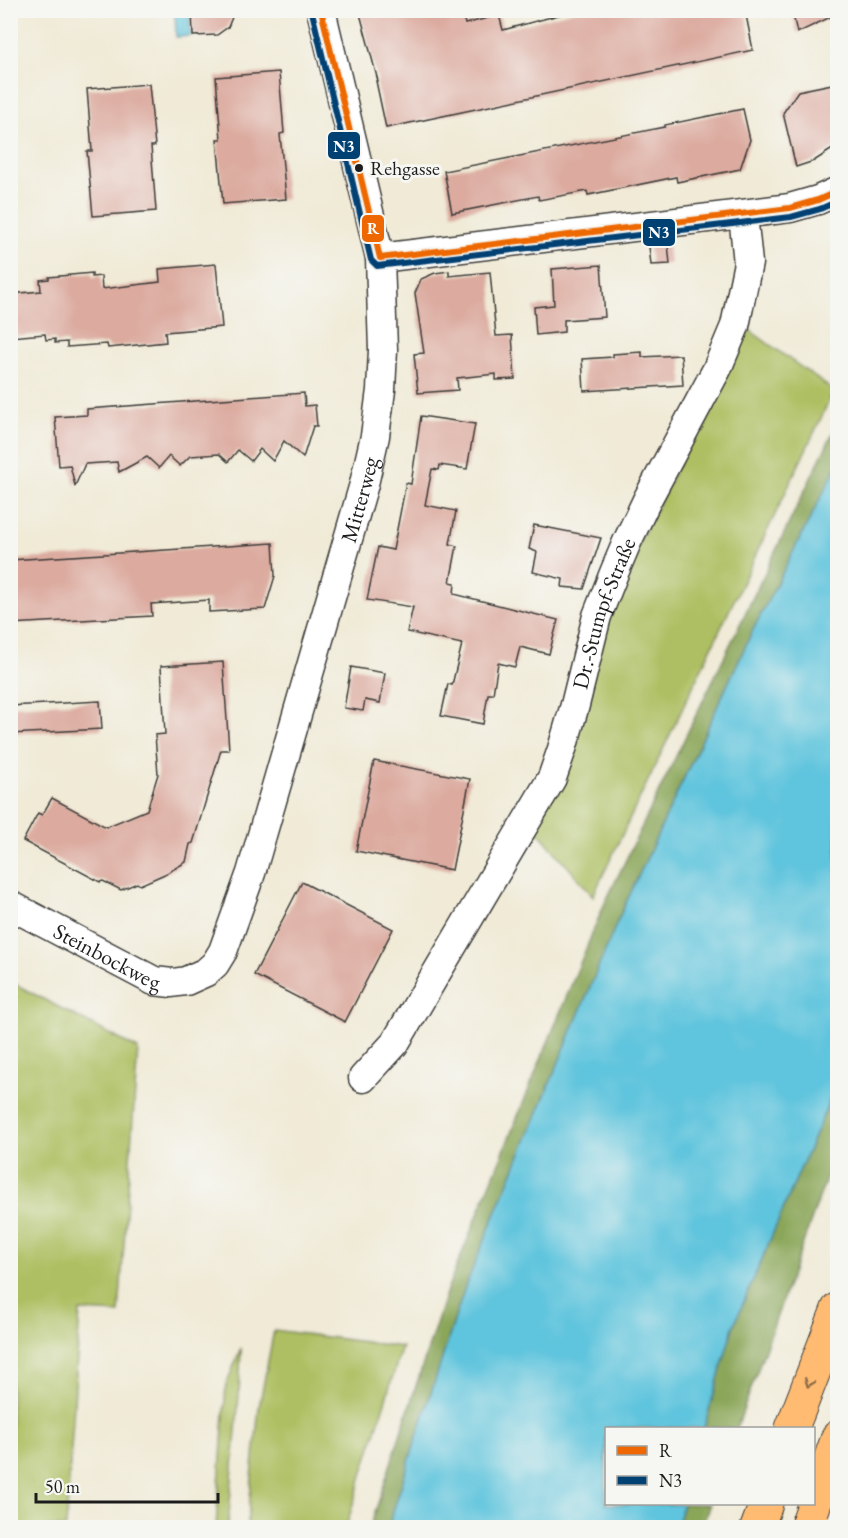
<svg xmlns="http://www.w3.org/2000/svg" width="848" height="1538" font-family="'EB Garamond',serif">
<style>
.green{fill:#adbf62;stroke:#646e3f;stroke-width:1.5}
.forest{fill:#8aa658;stroke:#53613a;stroke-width:1.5}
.water{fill:#5fc4dd;stroke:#3e707c;stroke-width:1.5}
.building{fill:#dcaa9f}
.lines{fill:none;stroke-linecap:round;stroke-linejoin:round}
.minor-casing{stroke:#3c3b38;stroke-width:31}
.highway-casing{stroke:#3c3b38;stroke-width:35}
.minor{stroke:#fff;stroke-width:28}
.highway{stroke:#febb71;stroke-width:33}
.bus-1-casing{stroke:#f6f6f2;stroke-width:10}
.bus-2-casing{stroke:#f6f6f2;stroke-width:10}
.bus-1{stroke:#ee6700;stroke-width:6}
.bus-2{stroke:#004173;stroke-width:6}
.oneway{stroke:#8d6c46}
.bus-dot{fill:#1c1c1c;stroke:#f6f6f2;stroke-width:2}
.labels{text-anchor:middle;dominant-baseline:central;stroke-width:6;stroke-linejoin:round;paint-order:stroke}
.bus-label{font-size:20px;fill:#1c1c1c;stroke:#f6f6f2;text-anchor:start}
.street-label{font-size:22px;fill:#1c1c1c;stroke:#f6f6f2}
.line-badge{stroke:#f6f6f2;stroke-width:2}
.badge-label{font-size:16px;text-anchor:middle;font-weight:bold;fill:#fff}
</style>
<rect width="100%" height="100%" fill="#f6f6f2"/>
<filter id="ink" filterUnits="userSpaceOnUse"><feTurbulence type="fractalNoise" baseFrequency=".0167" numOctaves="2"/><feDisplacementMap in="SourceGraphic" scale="12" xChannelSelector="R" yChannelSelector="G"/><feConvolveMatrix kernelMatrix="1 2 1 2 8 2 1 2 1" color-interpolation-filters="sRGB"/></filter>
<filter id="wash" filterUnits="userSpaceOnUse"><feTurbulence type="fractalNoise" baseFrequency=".008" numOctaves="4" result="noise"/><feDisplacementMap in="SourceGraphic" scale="24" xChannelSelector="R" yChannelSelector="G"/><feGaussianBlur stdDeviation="1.35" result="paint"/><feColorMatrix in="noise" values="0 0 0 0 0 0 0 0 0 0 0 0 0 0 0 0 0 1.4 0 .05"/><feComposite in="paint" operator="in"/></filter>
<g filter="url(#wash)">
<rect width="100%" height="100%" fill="#f0ead6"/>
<g class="green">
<polygon points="748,329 834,391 593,896 533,826 622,575"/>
<polygon points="11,982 138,1049 119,1313 80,1311 66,1527 11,1527"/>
<polygon points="274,1330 402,1347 346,1527 247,1527 259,1407"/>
<polygon points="241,1348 239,1395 228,1527 216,1527 226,1385"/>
</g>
<g class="forest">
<polygon points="837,424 837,466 752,632 618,920 465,1287 388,1527 370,1528 447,1290 603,907"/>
<polygon points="837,1083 837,1148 737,1428 704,1428 733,1327"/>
<polygon points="683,1504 710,1504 702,1527 676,1527"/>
</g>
<g class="water">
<polygon points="175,11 189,11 191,36 176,37"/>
<polygon points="837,466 837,1083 733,1327 704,1428 606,1428 606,1504 683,1504 676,1527 388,1527 465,1287 618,920 752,632"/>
</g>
<g id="blocks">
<g class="building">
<polygon points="192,10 235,10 228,27 217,35 193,36"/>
<polygon points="359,10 461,10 465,24 499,15 503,30 577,10 745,10 753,50 386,128 376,81 378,81"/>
<polygon points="792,10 837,10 837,14 797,33"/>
<polygon points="279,72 284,133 280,134 286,199 223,204 217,139 221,139 216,77"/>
<polygon points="837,83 837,146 814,161 796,167 783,113 798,91"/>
<polygon points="149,84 155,146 151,146 156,211 93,216 87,151 92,151 87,89"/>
<polygon points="743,109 750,140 740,169 677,182 676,177 588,195 587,191 539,200 538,196 452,213 444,171 665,127 665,125"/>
<polygon points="668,244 670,264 651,265 649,246"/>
<polygon points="216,264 222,327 165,332 166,342 108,348 107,344 67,347 67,342 55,343 55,339 46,340 45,334 10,337 10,294 41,291 40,280 49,279 49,277 92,273 92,277 101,276 102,289 160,282 159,269"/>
<polygon points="601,265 605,317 564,320 564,332 536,335 534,307 554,305 552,269"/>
<polygon points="449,271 449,276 490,272 496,336 512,335 515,379 496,380 496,374 457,378 458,390 418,393 414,354 424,353 415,293 421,279 435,273"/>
<polygon points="642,352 642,357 681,355 683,385 584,391 582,359 613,357 613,354"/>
<polygon points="304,393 305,406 315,405 317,426 313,426 303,458 284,441 273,461 260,449 251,461 238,450 228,462 219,454 190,456 180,466 169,456 159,468 147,457 119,472 117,462 85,464 75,486 70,465 59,466 55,417 87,415 87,409"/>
<polygon points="421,416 475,424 467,469 440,465 439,470 432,469 425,505 456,511 450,544 457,546 450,582 455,583 454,594 558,620 549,654 520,647 515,667 498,663 493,694 488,694 483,724 441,716 448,684 452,685 462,644 407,632 413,607 367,600 378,547 393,550 406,483 411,484"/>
<polygon points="534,525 601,538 584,589 562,587 563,579 533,572 537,552 529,549"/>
<polygon points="273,543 275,576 265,609 209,612 209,600 151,604 152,616 10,624 10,560"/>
<polygon points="223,662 229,750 221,750 193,843 190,844 186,862 167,873 140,885 137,883 121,890 103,881 100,882 23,841 38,813 42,815 52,798 106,827 147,810 158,774 155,735 165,734 161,666"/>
<polygon points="351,667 385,673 380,703 365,700 363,711 344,708"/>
<polygon points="100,701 102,729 10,734 10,706"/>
<polygon points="374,761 470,779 452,870 356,851"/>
<polygon points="302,882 393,929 345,1022 254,975"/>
</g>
</g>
</g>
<g filter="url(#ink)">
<use href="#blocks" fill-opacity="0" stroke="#3c3b38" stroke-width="1.5"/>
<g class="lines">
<defs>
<g id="minor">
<polyline points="380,258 790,208 818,200 838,191"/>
<path id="s1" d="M10 905 154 981 172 983 186 981 206 972 215 964 223 951 251 873 364 484 375 436 381 390 383 350 380 258 321 10"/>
<path id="s2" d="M363 1078 395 1043 552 778 562 749 575 705 597 616 614 573 627 542 648 498 717 369 735 326 748 263 743 215"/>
</g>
<g id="highway">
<polyline points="792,1428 838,1309"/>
<polyline points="757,1528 766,1504"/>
<polyline points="806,1528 838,1437"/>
</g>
</defs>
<use href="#minor" class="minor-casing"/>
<use href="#highway" class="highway-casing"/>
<use href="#minor" class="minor"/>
<use href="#highway" class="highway"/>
<defs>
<polyline id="bus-1" points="321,10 380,258 790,208 818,200 838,191"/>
<polyline id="bus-2" points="312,12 371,260 377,266 791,217 820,209 838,201"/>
</defs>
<use href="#bus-1" class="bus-1-casing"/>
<use href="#bus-2" class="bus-2-casing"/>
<use href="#bus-1" class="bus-1"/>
<use href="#bus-2" class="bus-2"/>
</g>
<defs><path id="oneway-chevron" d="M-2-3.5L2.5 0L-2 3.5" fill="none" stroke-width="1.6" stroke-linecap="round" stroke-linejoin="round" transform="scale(1.5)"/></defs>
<use class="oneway" href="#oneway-chevron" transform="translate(809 1383) rotate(111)"/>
</g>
<circle class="bus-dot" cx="359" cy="168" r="5"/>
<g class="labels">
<g class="bus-label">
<text x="370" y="168">Rehgasse</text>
</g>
<g class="street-label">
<text stroke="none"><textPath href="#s1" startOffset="716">Mitterweg</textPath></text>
<text stroke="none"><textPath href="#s2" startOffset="528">Dr.-Stumpf-Straße</textPath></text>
<text stroke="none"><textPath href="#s1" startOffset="110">Steinbockweg</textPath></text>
</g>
</g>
<g class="line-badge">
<rect x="327" y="131" width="34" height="29" rx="6" fill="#004173"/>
<rect x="361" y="214" width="24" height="29" rx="6" fill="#ee6700"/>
<rect x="642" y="218" width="34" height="29" rx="6" fill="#004173"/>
</g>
<g class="badge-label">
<text x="344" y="152">N3</text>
<text x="373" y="234">R</text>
<text x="659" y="238">N3</text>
</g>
<rect width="848" height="1538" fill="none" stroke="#f6f6f2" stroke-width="36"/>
<rect x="605" y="1427" width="210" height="78" fill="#f6f6f2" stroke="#9f9f9c" stroke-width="1.5"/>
<rect x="617" y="1446" width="30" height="9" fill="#ee6700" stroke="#9f9f9c" stroke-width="1.5"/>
<text x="659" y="1457" font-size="18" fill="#1c1c1c">R</text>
<rect x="617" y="1476" width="30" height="9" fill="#004173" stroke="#9f9f9c" stroke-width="1.5"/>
<text x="659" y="1487" font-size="18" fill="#1c1c1c">N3</text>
<path d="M36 1493v9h182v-9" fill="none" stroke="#1c1c1c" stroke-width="3"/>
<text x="45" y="1493" font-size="18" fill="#1c1c1c" stroke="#f6f6f2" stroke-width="4.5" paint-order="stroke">50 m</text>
</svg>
